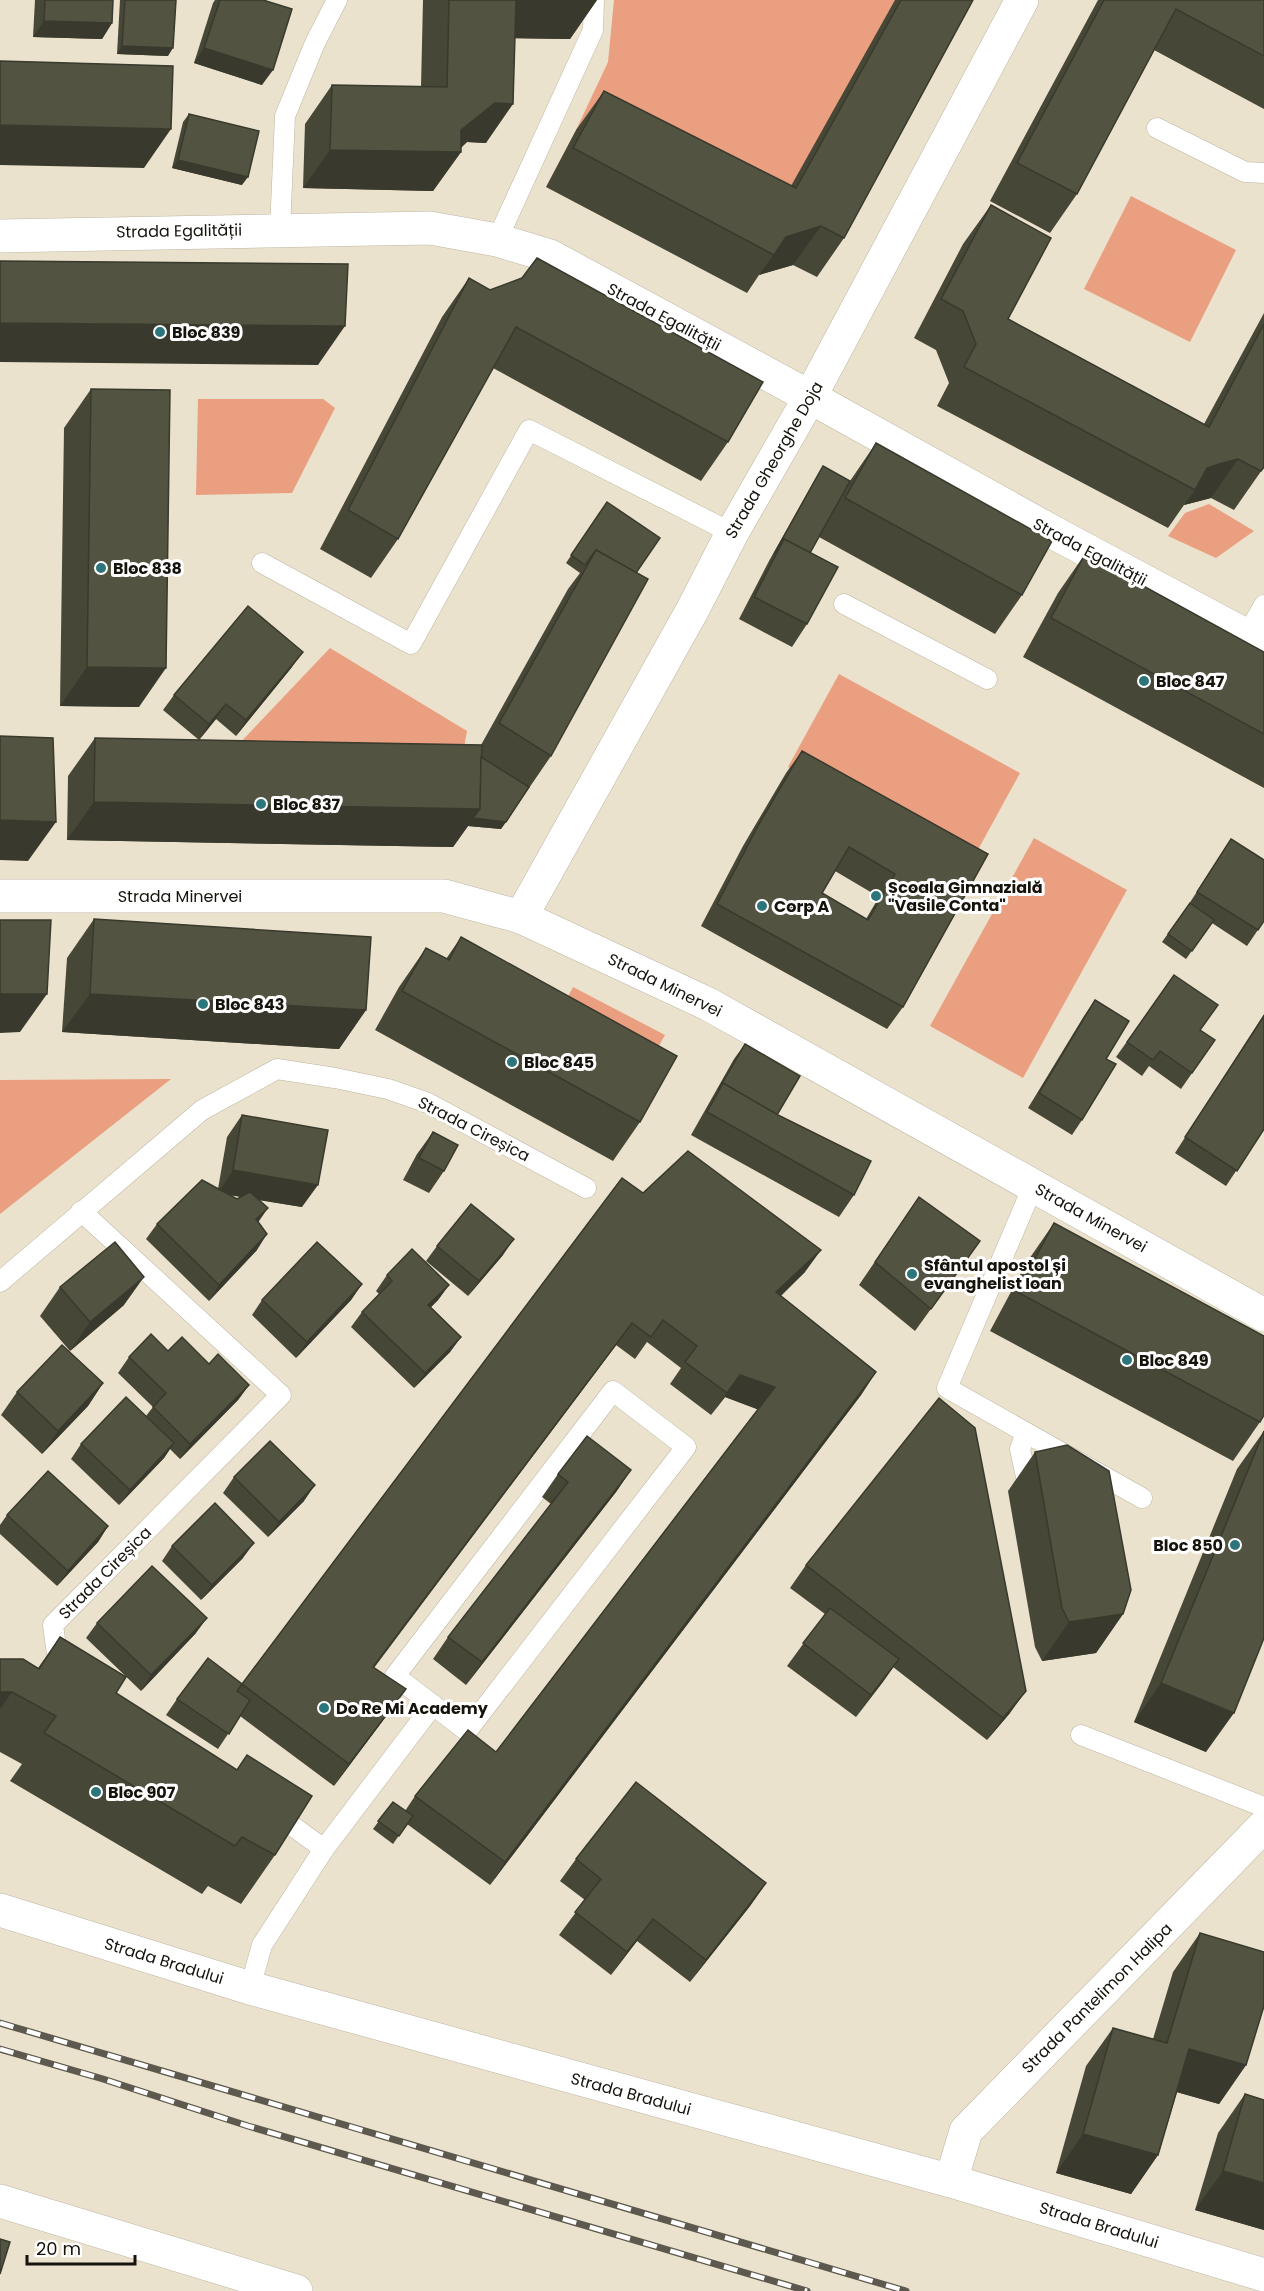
<svg xmlns="http://www.w3.org/2000/svg" width="1264" height="2291" font-family="Poppins,sans-serif">
<style>
.green{fill:#e99f80}
.lines{fill:none;stroke-linecap:round;stroke-linejoin:round}
.lane-casing{stroke:#beb6a2;stroke-width:21}
.street-casing{stroke:#beb6a2;stroke-width:34}
.secondary-casing{stroke:#beb6a2;stroke-width:34}
.lane{stroke:#fff;stroke-width:20}
.street{stroke:#fff;stroke-width:33}
.secondary{stroke:#fff;stroke-width:33}
.rail-casing{stroke:#5e594e;stroke-width:7}
.rail{stroke:#fff;stroke-width:4.5;stroke-dasharray:14;stroke-linecap:butt}
.wall{fill:#474737;fill-rule:evenodd}
.shaded-wall{fill:#393a2d}
.building{fill:#525340;stroke:#393a2d;stroke-width:1.5;fill-rule:evenodd}
.poi-dot{fill:#2b757b;stroke:#fff;stroke-width:2}
.labels{text-anchor:middle;dominant-baseline:central;stroke-width:6;stroke-linejoin:round;paint-order:stroke}
.street-label{font-size:16px;fill:#16130c;stroke:#fff}
.poi-label{font-size:16px;font-weight:bold;fill:#16130c;stroke:#fff;text-anchor:start}
</style>
<rect width="100%" height="100%" fill="#ebe2cd"/>
<g class="green">
<polygon points="614,0 896,0 769,227 576,130 608,62"/>
<polygon points="1131,196 1236,250 1190,342 1084,289"/>
<polygon points="198,399 323,399 335,408 292,493 196,495"/>
<polygon points="1209,504 1254,531 1216,558 1168,536 1185,513"/>
<polygon points="330,648 467,731 461,763 216,768"/>
<polygon points="839,674 1020,773 969,866 788,767"/>
<polygon points="1034,838 1127,890 1023,1078 930,1026"/>
<polygon points="573,987 665,1035 651,1060 560,1012"/>
<polygon points="171,1079 0,1214 0,1080"/>
</g>
<g class="lines">
<defs>
<g id="lane">
<polyline points="1157,128 1245,172 1264,173"/>
<polyline points="280,229 285,116 315,43 337,0"/>
<polyline points="497,240 593,30 594,0"/>
<polyline points="262,563 411,644 529,430 732,533"/>
<polyline points="844,604 987,679"/>
<polyline points="1247,635 1264,605"/>
<polyline points="1033,1186 947,1388 1142,1498"/>
<polyline points="0,1282 202,1110 277,1069 335,1078 388,1089 428,1103 586,1188"/>
<polygon points="613,1391 686,1447 467,1731 395,1676"/>
<polyline points="1026,1433 1020,1449 1028,1486"/>
<polyline points="69,1665 57,1654 53,1625 281,1395 81,1211"/>
<polyline points="1081,1735 1264,1807"/>
<polyline points="324,1849 433,1705"/>
<polyline points="250,1988 262,1945 324,1849 273,1812"/>
</g>
<g id="street">
<polyline points="0,236 430,228 497,240 550,256 810,397 1060,536 1264,645"/>
<polyline points="0,896 444,896 521,917 708,1004 1264,1315"/>
<polyline points="521,917 693,609 732,533 810,397 1022,0"/>
<polyline points="951,2181 966,2131 1264,1826"/>
<polyline points="0,2201 296,2291"/>
</g>
<polyline id="secondary" points="0,1910 250,1988 951,2181 1264,2275"/>
</defs>
<use href="#lane" class="lane-casing"/>
<use href="#street" class="street-casing"/>
<use href="#secondary" class="secondary-casing"/>
<use href="#lane" class="lane"/>
<use href="#street" class="street"/>
<use href="#secondary" class="secondary"/>
<defs>
<g id="rail">
<polyline points="0,2023 906,2291"/>
<polyline points="0,2049 103,2079 248,2126 807,2291"/>
</g>
</defs>
<use href="#rail" class="rail-casing"/>
<use href="#rail" class="rail"/>
</g>
<g class="wall">
<polygon points="35,0 113,0 112,23 102,39 33,37"/>
<polygon points="120,0 176,0 168,56 117,54"/>
<polygon points="215,0 263,0 262,85 194,63 213,3"/>
<polygon points="423,0 597,0 570,39 515,38 486,143 467,142 461,148 461,152 433,191 303,188 305,124 332,85 421,87"/>
<polygon points="895,0 973,0 844,238 817,277 793,265 759,275 747,293 546,187 576,130 604,91 791,186"/>
<polygon points="1098,0 1264,0 1264,109 1154,50 1077,194 1050,233 990,201"/>
<polygon points="189,114 242,185 172,168 183,122"/>
<polygon points="991,205 1008,319 1204,424 1264,313 1264,467 1234,510 1211,498 1184,505 1168,528 937,406 949,383 936,350 914,338 963,244"/>
<polygon points="469,278 728,442 701,481 493,368 398,539 371,578 320,549 442,317"/>
<polygon points="91,389 139,707 60,706 64,428"/>
<polygon points="876,443 1022,595 995,634 819,537 810,553 807,624 792,647 739,619 769,561 818,474 823,466 850,481"/>
<polygon points="607,502 636,573 551,756 501,829 468,826 453,847 67,840 68,776 95,738 199,740 163,710 174,695 292,667 236,736 216,719 199,740 481,745 568,589 580,573 566,563"/>
<polygon points="1085,554 1264,652 1264,788 1023,657 1058,593"/>
<path d="M802 751 988 854 903 1007 887 1029 701 926 743 846 786 773ZM835 871 879 897 866 919 822 893Z"/>
<polygon points="1231,839 1264,921 1247,946 1212,923 1186,959 1162,942 1187,907"/>
<polygon points="94,919 366,1010 339,1049 62,1032 67,958"/>
<polygon points="461,937 640,1122 613,1161 375,1030 399,987 426,948 446,959"/>
<polygon points="1174,975 1200,1030 1215,1040 1181,1089 1149,1066 1142,1076 1116,1057"/>
<polygon points="1095,1000 1106,1059 1082,1120 1072,1135 1028,1108 1084,1016"/>
<polygon points="1264,1014 1264,1129 1226,1186 1175,1153"/>
<polygon points="745,1044 777,1115 854,1195 839,1217 691,1135 734,1059"/>
<path d="M242 1115 302 1207 258 1200 257 1250 209 1301 146 1239 157 1224 218 1189 227 1137ZM229 1195 241 1197 237 1199Z"/>
<polygon points="433,1132 444,1171 429,1193 403,1180 417,1154"/>
<polygon points="622,1178 643,1193 805,1272 781,1296 876,1372 861,1395 490,1885 407,1824 393,1844 373,1829 393,1802 405,1811 415,1796 496,1752 758,1409 725,1397 711,1415 670,1384 681,1368 647,1342 635,1359 616,1345 374,1668 390,1711 334,1786 240,1716 218,1749 166,1715 177,1699 242,1684"/>
<polygon points="919,1197 980,1241 915,1331 859,1285"/>
<polygon points="1054,1223 1260,1422 1233,1461 990,1331 1027,1262"/>
<polygon points="437,1246 503,1255 468,1296 426,1261"/>
<polygon points="387,1275 449,1285 438,1300 431,1307 461,1337 450,1352 414,1388 351,1327 362,1312 379,1294 376,1291"/>
<polygon points="362,1284 351,1300 296,1358 252,1315 262,1300"/>
<polygon points="60,1287 124,1305 70,1351 40,1316"/>
<polygon points="168,1351 209,1364 249,1385 238,1400 180,1459 170,1449 164,1458 119,1505 71,1459 81,1444 146,1416 153,1407 118,1373 129,1357"/>
<polygon points="103,1383 88,1406 42,1454 1,1415 17,1392"/>
<polygon points="1264,1431 1206,1752 1134,1722 1237,1469"/>
<polygon points="1035,1452 1123,1614 1096,1653 1042,1661 1035,1647 1008,1491"/>
<polygon points="631,1470 616,1492 466,1685 433,1659 448,1637 551,1504 542,1497 558,1474"/>
<polygon points="234,1477 304,1501 268,1537 223,1493"/>
<polygon points="7,1515 108,1526 98,1542 57,1586 0,1534 0,1525"/>
<polygon points="172,1546 243,1558 201,1600 162,1561"/>
<polygon points="806,1565 1010,1713 987,1740 893,1667 856,1717 787,1666 825,1614 790,1588"/>
<polygon points="97,1623 196,1633 141,1691 86,1638"/>
<polygon points="60,1637 275,1855 241,1904 208,1886 202,1894 10,1781 22,1764 0,1752 0,1659 38,1668"/>
<polygon points="576,1859 766,1883 750,1906 690,1982 637,1941 611,1975 559,1935 585,1900 560,1881"/>
<polygon points="1200,1933 1246,2065 1219,2104 1177,2092 1158,2155 1131,2194 1056,2173 1086,2066 1113,2028 1153,2039 1173,1972"/>
<polygon points="1245,2094 1264,2230 1195,2210 1218,2133"/>
</g>
<g class="shaded-wall">
<polygon points="515,0 597,0 570,39 489,38"/>
<polygon points="44,21 112,23 102,39 33,37"/>
<polygon points="122,46 173,48 168,56 117,54"/>
<polygon points="204,48 273,70 262,85 194,63"/>
<polygon points="495,103 513,104 486,143 467,142 455,152 461,152 433,191 303,188 330,150 461,130"/>
<polygon points="0,125 171,129 144,168 0,165"/>
<polygon points="178,160 248,177 242,185 172,168"/>
<polygon points="821,226 793,265 759,275 786,237"/>
<polygon points="0,323 345,326 318,365 0,362"/>
<polygon points="1238,459 1211,498 1184,505 1195,490 1207,468"/>
<polygon points="303,652 292,667 236,736 246,720"/>
<polygon points="87,667 166,668 139,707 60,706"/>
<polygon points="226,704 216,719 199,740 209,724"/>
<polygon points="94,802 480,809 506,822 501,829 468,826 453,847 67,840"/>
<polygon points="0,820 56,822 28,861 0,860"/>
<polygon points="0,994 47,994 20,1032 0,1033"/>
<polygon points="90,994 366,1010 339,1049 62,1032"/>
<polygon points="233,1170 318,1185 302,1207 218,1193"/>
<polygon points="268,1208 257,1224 256,1219"/>
<polygon points="267,1234 257,1250 209,1301 219,1285"/>
<polygon points="514,1239 503,1255 468,1296 479,1281"/>
<polygon points="821,1250 805,1272 760,1315 776,1292"/>
<polygon points="144,1277 124,1305 70,1351 90,1322"/>
<polygon points="362,1284 351,1300 296,1358 307,1342"/>
<polygon points="449,1285 438,1300 418,1320 428,1305"/>
<polygon points="632,1323 616,1345 357,1689 373,1667"/>
<polygon points="461,1337 450,1352 414,1388 425,1373"/>
<polygon points="876,1372 861,1395 490,1885 505,1862"/>
<polygon points="740,1375 775,1387 759,1410 725,1397 711,1415"/>
<polygon points="103,1383 88,1406 42,1454 58,1431"/>
<polygon points="249,1385 238,1400 180,1459 190,1444"/>
<polygon points="174,1443 164,1458 119,1505 130,1490"/>
<polygon points="631,1470 616,1492 466,1685 482,1662"/>
<polygon points="315,1485 304,1501 268,1537 279,1522"/>
<polygon points="108,1526 98,1542 57,1586 68,1571"/>
<polygon points="254,1543 243,1558 201,1600 212,1585"/>
<polygon points="1123,1614 1096,1653 1042,1661 1069,1622"/>
<polygon points="207,1618 196,1633 141,1691 151,1675"/>
<polygon points="899,1659 883,1682 856,1717 871,1695"/>
<polygon points="1161,1683 1234,1713 1206,1752 1134,1722"/>
<polygon points="406,1689 390,1711 334,1786 349,1764"/>
<polygon points="1026,1691 1010,1713 987,1740 1003,1718"/>
<polygon points="0,1692 12,1692 0,1709"/>
<polygon points="766,1883 750,1906 690,1982 706,1960"/>
<polygon points="653,1919 637,1941 611,1975 627,1952"/>
<polygon points="1189,2049 1246,2065 1219,2104 1162,2088"/>
<polygon points="1083,2134 1158,2155 1131,2194 1056,2173"/>
<polygon points="1223,2171 1264,2183 1264,2230 1195,2210"/>
</g>
<g class="building">
<polygon points="45,0 113,0 112,23 44,21"/>
<polygon points="125,0 176,0 173,48 122,46"/>
<polygon points="220,0 263,0 292,9 273,70 204,48"/>
<polygon points="449,0 516,0 513,104 495,103 461,130 461,152 330,150 332,85 447,87"/>
<polygon points="901,0 973,0 844,238 821,226 786,237 774,255 573,148 604,91 796,188"/>
<polygon points="1104,0 1264,0 1264,56 1176,9 1077,194 1017,163"/>
<polygon points="0,61 173,66 171,129 0,125"/>
<polygon points="189,114 259,131 248,177 178,160"/>
<polygon points="991,205 1051,238 1008,319 1209,427 1264,324 1264,467 1261,471 1238,459 1219,464 1207,468 1195,490 964,367 976,344 963,311 941,299"/>
<polygon points="537,258 763,382 728,442 516,327 398,539 348,510 469,278 490,290 522,278"/>
<polygon points="0,261 348,264 345,326 0,323"/>
<polygon points="91,389 170,390 166,668 87,667"/>
<polygon points="876,443 1052,541 1022,595 845,498"/>
<polygon points="823,466 850,481 810,553 784,539 774,554"/>
<polygon points="607,502 660,538 636,573 596,550 585,565 571,555"/>
<polygon points="784,539 838,567 807,624 754,597"/>
<polygon points="596,550 648,579 551,756 499,723"/>
<polygon points="1085,554 1264,652 1264,734 1051,618"/>
<polygon points="248,606 303,652 246,720 226,704 209,724 174,695"/>
<polygon points="0,736 53,738 56,822 0,820"/>
<polygon points="95,738 482,745 480,809 94,802"/>
<path d="M802 751 988 854 903 1007 717 904 759 824ZM849 847 895 874 868 920 822 893Z"/>
<polygon points="481,757 529,787 506,822 473,818 480,809"/>
<polygon points="1231,839 1264,860 1264,921 1258,930 1197,892"/>
<polygon points="1190,903 1214,920 1192,951 1168,934"/>
<polygon points="94,919 371,937 366,1010 90,994"/>
<polygon points="0,920 51,920 47,994 0,994"/>
<polygon points="461,937 677,1056 640,1122 402,991 426,948 449,960"/>
<polygon points="1174,975 1218,1005 1200,1030 1215,1040 1192,1073 1160,1051 1153,1060 1127,1042"/>
<polygon points="1095,1000 1129,1021 1106,1059 1116,1064 1082,1120 1039,1093"/>
<polygon points="1264,1016 1264,1129 1237,1171 1185,1137"/>
<polygon points="745,1044 800,1076 777,1115 723,1083 718,1090"/>
<polygon points="723,1083 778,1115 871,1161 854,1195 707,1112"/>
<polygon points="242,1115 328,1130 318,1185 233,1170"/>
<polygon points="433,1132 458,1145 444,1171 419,1158"/>
<polygon points="688,1151 821,1250 776,1292 876,1372 505,1862 415,1796 468,1730 496,1752 775,1387 740,1375 727,1393 685,1362 697,1346 663,1320 651,1337 632,1323 373,1667 406,1689 349,1764 242,1684 622,1178 643,1193"/>
<polygon points="202,1180 237,1199 250,1192 268,1208 256,1219 267,1234 219,1285 157,1224"/>
<polygon points="919,1197 980,1241 931,1309 875,1262"/>
<polygon points="471,1204 514,1239 479,1281 437,1246"/>
<polygon points="1054,1223 1264,1336 1264,1415 1260,1422 1017,1292"/>
<polygon points="115,1242 144,1277 90,1322 60,1287"/>
<polygon points="317,1242 362,1284 307,1342 262,1300"/>
<polygon points="412,1249 449,1285 428,1305 461,1337 425,1373 362,1312 392,1281 387,1275"/>
<polygon points="151,1334 168,1351 182,1337 209,1364 218,1354 249,1385 190,1444 153,1407 166,1393 129,1357"/>
<polygon points="62,1345 103,1383 58,1431 17,1392"/>
<polygon points="126,1397 174,1443 130,1490 81,1444"/>
<polygon points="939,1398 975,1428 1026,1691 1003,1718 806,1565"/>
<polygon points="1264,1431 1264,1638 1234,1713 1161,1683"/>
<polygon points="587,1436 631,1470 482,1662 448,1637 568,1482 558,1474"/>
<polygon points="270,1441 315,1485 279,1522 234,1477"/>
<polygon points="1067,1445 1109,1471 1131,1590 1123,1614 1069,1622 1062,1608 1035,1452"/>
<polygon points="48,1471 108,1526 68,1571 7,1515"/>
<polygon points="215,1503 254,1543 212,1585 172,1546"/>
<polygon points="152,1566 207,1618 151,1675 97,1623"/>
<polygon points="830,1608 899,1659 871,1695 803,1643"/>
<polygon points="60,1637 126,1677 116,1693 237,1770 247,1755 312,1796 275,1855 242,1837 235,1846 44,1733 56,1716 12,1692 0,1692 0,1659 23,1659 39,1669"/>
<polygon points="208,1658 242,1684 237,1691 250,1700 229,1734 177,1699"/>
<polygon points="636,1782 766,1883 706,1960 653,1919 627,1952 575,1912 601,1879 576,1859"/>
<polygon points="393,1802 413,1816 399,1836 378,1821"/>
<polygon points="1200,1933 1264,1952 1264,2006 1246,2065 1189,2049 1158,2155 1083,2134 1113,2028 1167,2043"/>
<polygon points="1245,2094 1264,2100 1264,2183 1223,2171"/>
<polygon points="0,2239 10,2242 0,2274"/>
</g>
<g class="poi-dot">
<circle cx="160" cy="332" r="6"/>
<circle cx="101" cy="568" r="6"/>
<circle cx="1144" cy="681" r="6"/>
<circle cx="261" cy="804" r="6"/>
<circle cx="876" cy="896" r="6"/>
<circle cx="762" cy="906" r="6"/>
<circle cx="203" cy="1004" r="6"/>
<circle cx="512" cy="1062" r="6"/>
<circle cx="912" cy="1274" r="6"/>
<circle cx="1127" cy="1360" r="6"/>
<circle cx="1235" cy="1545" r="6"/>
<circle cx="324" cy="1708" r="6"/>
<circle cx="96" cy="1792" r="6"/>
</g>
<g class="labels">
<g class="street-label">
<text transform="translate(179 231) rotate(-1)">Strada Egalității</text>
<text transform="translate(664 317) rotate(28)">Strada Egalității</text>
<text transform="translate(774 460) rotate(-60)">Strada Gheorghe Doja</text>
<text transform="translate(1090 552) rotate(28)">Strada Egalității</text>
<text x="180" y="896">Strada Minervei</text>
<text transform="translate(665 985) rotate(26)">Strada Minervei</text>
<text transform="translate(474 1129) rotate(27)">Strada Cireșica</text>
<text transform="translate(1091 1218) rotate(29)">Strada Minervei</text>
<text transform="translate(105 1573) rotate(-45)">Strada Cireșica</text>
<text transform="translate(164 1961) rotate(17)">Strada Bradului</text>
<text transform="translate(1097 1998) rotate(-45)">Strada Pantelimon Halipa</text>
<text transform="translate(631 2094) rotate(15)">Strada Bradului</text>
<text transform="translate(1099 2225) rotate(17)">Strada Bradului</text>
</g>
<g class="poi-label">
<text x="172" y="332">Bloc 839</text>
<text x="113" y="568">Bloc 838</text>
<text x="1156" y="681">Bloc 847</text>
<text x="273" y="804">Bloc 837</text>
<text x="888" y="887">Școala Gimnazială<tspan x="888" dy="18">"Vasile Conta"</tspan></text>
<text x="774" y="906">Corp A</text>
<text x="215" y="1004">Bloc 843</text>
<text x="524" y="1062">Bloc 845</text>
<text x="924" y="1265">Sfântul apostol și<tspan x="924" dy="18">evanghelist Ioan</tspan></text>
<text x="1139" y="1360">Bloc 849</text>
<text x="1223" y="1545" text-anchor="end">Bloc 850</text>
<text x="336" y="1708">Do Re Mi Academy</text>
<text x="108" y="1792">Bloc 907</text>
</g>
</g>
<path d="M27 2255v9h108v-9" fill="none" stroke="#16130c" stroke-width="3"/>
<text x="36" y="2255" font-size="18" fill="#16130c" stroke="#ffffff" stroke-width="4.5" paint-order="stroke">20 m</text>
</svg>
